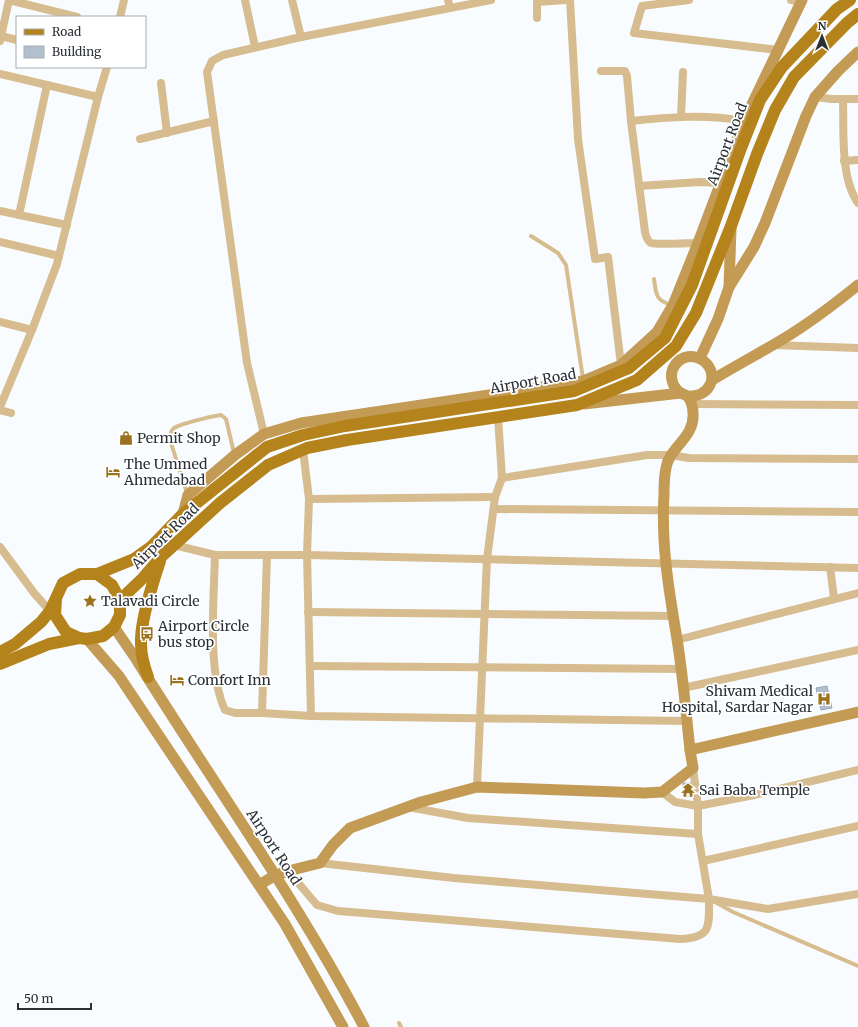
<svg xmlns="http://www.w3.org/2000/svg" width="858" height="1027" font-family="Merriweather,serif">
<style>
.building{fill:#b1bfce;stroke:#9aa6b5}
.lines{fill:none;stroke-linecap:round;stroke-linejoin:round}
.lane{stroke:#d6bc8f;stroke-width:4}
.street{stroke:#d6bc8f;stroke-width:8}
.secondary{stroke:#c39b55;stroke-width:11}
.primary{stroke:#b4831b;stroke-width:12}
.labels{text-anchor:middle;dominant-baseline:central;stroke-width:3.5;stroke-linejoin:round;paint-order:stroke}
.street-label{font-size:14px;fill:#2a3036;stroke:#fff}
.poi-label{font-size:14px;fill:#2a3036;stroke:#fff;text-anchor:start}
</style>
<rect width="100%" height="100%" fill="#f9fcff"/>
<g class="building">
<polygon points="827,686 832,708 821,710 816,688"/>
<rect x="683" y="783" width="9" height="14"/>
</g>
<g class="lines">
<g class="lane">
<polyline points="531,236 558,253 566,265 583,379"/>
<path d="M654 279C656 295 656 301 672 305"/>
<path d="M187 493 170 440C170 436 170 431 174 428 180 424 212 416 221 415L226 419 234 453"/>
<polyline points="715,902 733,912 858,966"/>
<polyline points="399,1023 401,1027"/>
</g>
<g class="street">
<polyline points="9,0 77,17"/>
<polyline points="245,0 255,47"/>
<polyline points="292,0 301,37"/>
<polyline points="448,0 450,8"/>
<polyline points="570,0 578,139 595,259 608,257 621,365"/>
<polyline points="689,0 642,6 634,33 778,50"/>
<polyline points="791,0 802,2"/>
<polyline points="120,17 124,0"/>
<polyline points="537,18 537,2 566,0"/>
<polyline points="1,36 17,40"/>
<polyline points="0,41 9,0"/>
<path d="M601 71H625L627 76 631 121 645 232C646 236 647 241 651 243 657 245 690 243 698 243"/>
<polyline points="0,74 98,97"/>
<polyline points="161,83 167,133"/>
<polyline points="815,97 832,99 858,99"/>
<path d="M843 100C844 130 840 178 858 203"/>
<polyline points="681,117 683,72"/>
<path d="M631 121C668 117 706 114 744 121"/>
<polyline points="140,139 214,121"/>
<polyline points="844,161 858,160"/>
<polyline points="639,186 700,182 720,183"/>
<polyline points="0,211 67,225"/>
<polyline points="19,215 47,85"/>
<polyline points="0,242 59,256"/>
<polyline points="0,322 32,330"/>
<polyline points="773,345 858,348"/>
<polyline points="691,404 858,405"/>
<polyline points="0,407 32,330 57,264 98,97 107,67"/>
<polyline points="0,410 11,413"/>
<polyline points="264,434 247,363 207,72 212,61 223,55 301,37 491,0"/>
<polyline points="303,450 309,499 307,555 311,716 687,721"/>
<polyline points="502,478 647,455 671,455 689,458 858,459"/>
<polyline points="309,499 495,497"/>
<polyline points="494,509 858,512"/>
<polyline points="174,545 215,555 307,555 858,568"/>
<polyline points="0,547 34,593 50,611"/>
<path d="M215 555C214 598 207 672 225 710L235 713H262L267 555"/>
<polyline points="830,567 834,598"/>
<polyline points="308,612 673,616"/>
<polyline points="677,640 858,593"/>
<polyline points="310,666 681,669"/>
<polyline points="683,688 858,650"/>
<polyline points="262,713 311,716"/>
<polyline points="693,768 698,806 698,834 709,899 768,909 858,894"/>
<polyline points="477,787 487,559 495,497 502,478 498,417"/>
<polyline points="662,792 675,802 698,806 754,795 858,770"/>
<polyline points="408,807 468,818 698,834"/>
<polyline points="703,861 858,826"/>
<path d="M288 871 317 905 338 911 680 939C712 938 709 926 709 899L454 878 320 863"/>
</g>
<g class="secondary">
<polyline points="729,287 754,247 765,223 806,116 815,97 838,71 858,52"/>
<polyline points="700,358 718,319 729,287 731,229"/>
<path d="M712 380C732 368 752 357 773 345 803 328 831 307 858 285"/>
<path d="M687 396C696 397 705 394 710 385 720 364 689 345 675 365 669 373 671 385 679 392 681 394 685 394 687 396 691 399 693 408 693 413 695 438 669 447 666 468 664 477 664 486 664 495 661 545 669 591 677 639 683 676 686 713 690 750"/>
<polyline points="584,404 681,393"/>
<polyline points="183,514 188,495 235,455 264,434 301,423 583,381 621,365 657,332 673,305 698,243 744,121 802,0"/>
<path d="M114 627 136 659C212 782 297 899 364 1027"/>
<polyline points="87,639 119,676 285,924 343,1027"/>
<polyline points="259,885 274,876 288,871 320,863 333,845 350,828 421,802 477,787 644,793 662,792 693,768 690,750 858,712"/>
</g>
<g class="primary">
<polyline points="97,574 134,559 152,546 183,514 267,447 303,435 345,426 574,391 629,368 665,338 692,285 741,148 760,100 782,67 837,9 850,0"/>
<polyline points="120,600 143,578 162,556 220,503 268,465 307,448 347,440 577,405 637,380 676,346 696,313 731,226 757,154 775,110 794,77 847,23 858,14"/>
<polyline points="0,652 15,644 41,622 50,611 63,583 80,574 97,574 112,585 120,600 120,615 114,627 103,636 87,639 79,638 66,632 55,615 56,599"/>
<polyline points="0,664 49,644 79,638"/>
<path d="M148 677C144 666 141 655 141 644 140 621 153 582 160 561"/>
</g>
</g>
<defs>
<symbol id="shop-bare" viewBox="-9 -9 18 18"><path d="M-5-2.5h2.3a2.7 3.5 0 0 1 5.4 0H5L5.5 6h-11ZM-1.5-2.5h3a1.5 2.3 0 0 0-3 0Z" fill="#9b721f" stroke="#fff" stroke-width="2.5" paint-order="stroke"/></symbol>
<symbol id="hotel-bare" viewBox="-9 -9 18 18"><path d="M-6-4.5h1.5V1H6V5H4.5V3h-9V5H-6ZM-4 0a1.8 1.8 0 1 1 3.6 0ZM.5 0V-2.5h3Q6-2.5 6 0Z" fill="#9b721f" stroke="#fff" stroke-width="2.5" paint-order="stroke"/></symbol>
<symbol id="sight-bare" viewBox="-9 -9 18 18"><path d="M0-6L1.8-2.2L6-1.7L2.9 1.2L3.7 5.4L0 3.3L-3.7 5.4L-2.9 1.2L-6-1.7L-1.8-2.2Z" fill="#9b721f" stroke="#fff" stroke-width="2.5" paint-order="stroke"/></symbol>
<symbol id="bus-bare" viewBox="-9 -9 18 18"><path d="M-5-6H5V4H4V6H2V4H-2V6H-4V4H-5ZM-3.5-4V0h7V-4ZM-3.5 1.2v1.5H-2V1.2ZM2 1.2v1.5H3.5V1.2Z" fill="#9b721f" stroke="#fff" stroke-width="2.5" paint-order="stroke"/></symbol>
<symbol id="hospital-bare" viewBox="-9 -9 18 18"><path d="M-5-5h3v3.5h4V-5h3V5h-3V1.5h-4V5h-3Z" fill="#9b721f" stroke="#fff" stroke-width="2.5" paint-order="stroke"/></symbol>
<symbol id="temple-bare" viewBox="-9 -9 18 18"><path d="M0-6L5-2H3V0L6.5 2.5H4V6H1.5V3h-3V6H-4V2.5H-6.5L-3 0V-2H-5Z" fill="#9b721f" stroke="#fff" stroke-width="2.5" paint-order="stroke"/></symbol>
</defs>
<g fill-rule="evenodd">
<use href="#shop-bare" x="116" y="428" width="20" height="20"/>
<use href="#hotel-bare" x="103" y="462" width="20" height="20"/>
<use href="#sight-bare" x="80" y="591" width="20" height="20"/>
<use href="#bus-bare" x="137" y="624" width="20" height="20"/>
<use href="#hotel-bare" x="167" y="670" width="20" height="20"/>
<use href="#hospital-bare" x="814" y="689" width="20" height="20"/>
<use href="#temple-bare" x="678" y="780" width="20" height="20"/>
</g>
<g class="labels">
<g class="street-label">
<text transform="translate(727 144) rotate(-69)">Airport Road</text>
<text transform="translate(533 381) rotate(-10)">Airport Road</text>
<text transform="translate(165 536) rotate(-44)">Airport Road</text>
<text transform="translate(274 847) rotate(57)">Airport Road</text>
</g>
<g class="poi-label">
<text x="137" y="438">Permit Shop</text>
<text x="124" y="464">The Ummed<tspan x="124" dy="16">Ahmedabad</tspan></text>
<text x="101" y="601">Talavadi Circle</text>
<text x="158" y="626">Airport Circle<tspan x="158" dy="16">bus stop</tspan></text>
<text x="188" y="680">Comfort Inn</text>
<text x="813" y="691" text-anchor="end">Shivam Medical<tspan x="813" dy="16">Hospital, Sardar Nagar</tspan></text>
<text x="699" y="790">Sai Baba Temple</text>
</g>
</g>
<rect x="16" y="16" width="130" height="52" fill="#ffffff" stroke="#aaacaf"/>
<rect x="24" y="29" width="20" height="6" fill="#b4831b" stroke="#aaacaf"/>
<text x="52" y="36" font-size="12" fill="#2a3036">Road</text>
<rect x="24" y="46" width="20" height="12" fill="#b1bfce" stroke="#aaacaf"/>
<text x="52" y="56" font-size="12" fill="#2a3036">Building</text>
<g transform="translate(822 36)" stroke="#ffffff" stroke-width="3" paint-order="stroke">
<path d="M0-3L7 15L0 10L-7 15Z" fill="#2a3036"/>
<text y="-6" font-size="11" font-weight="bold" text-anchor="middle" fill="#2a3036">N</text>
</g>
<path d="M18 1003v6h73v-6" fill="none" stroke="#2a3036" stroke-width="2"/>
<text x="24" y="1003" font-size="12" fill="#2a3036" stroke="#ffffff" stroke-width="3" paint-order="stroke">50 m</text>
</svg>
